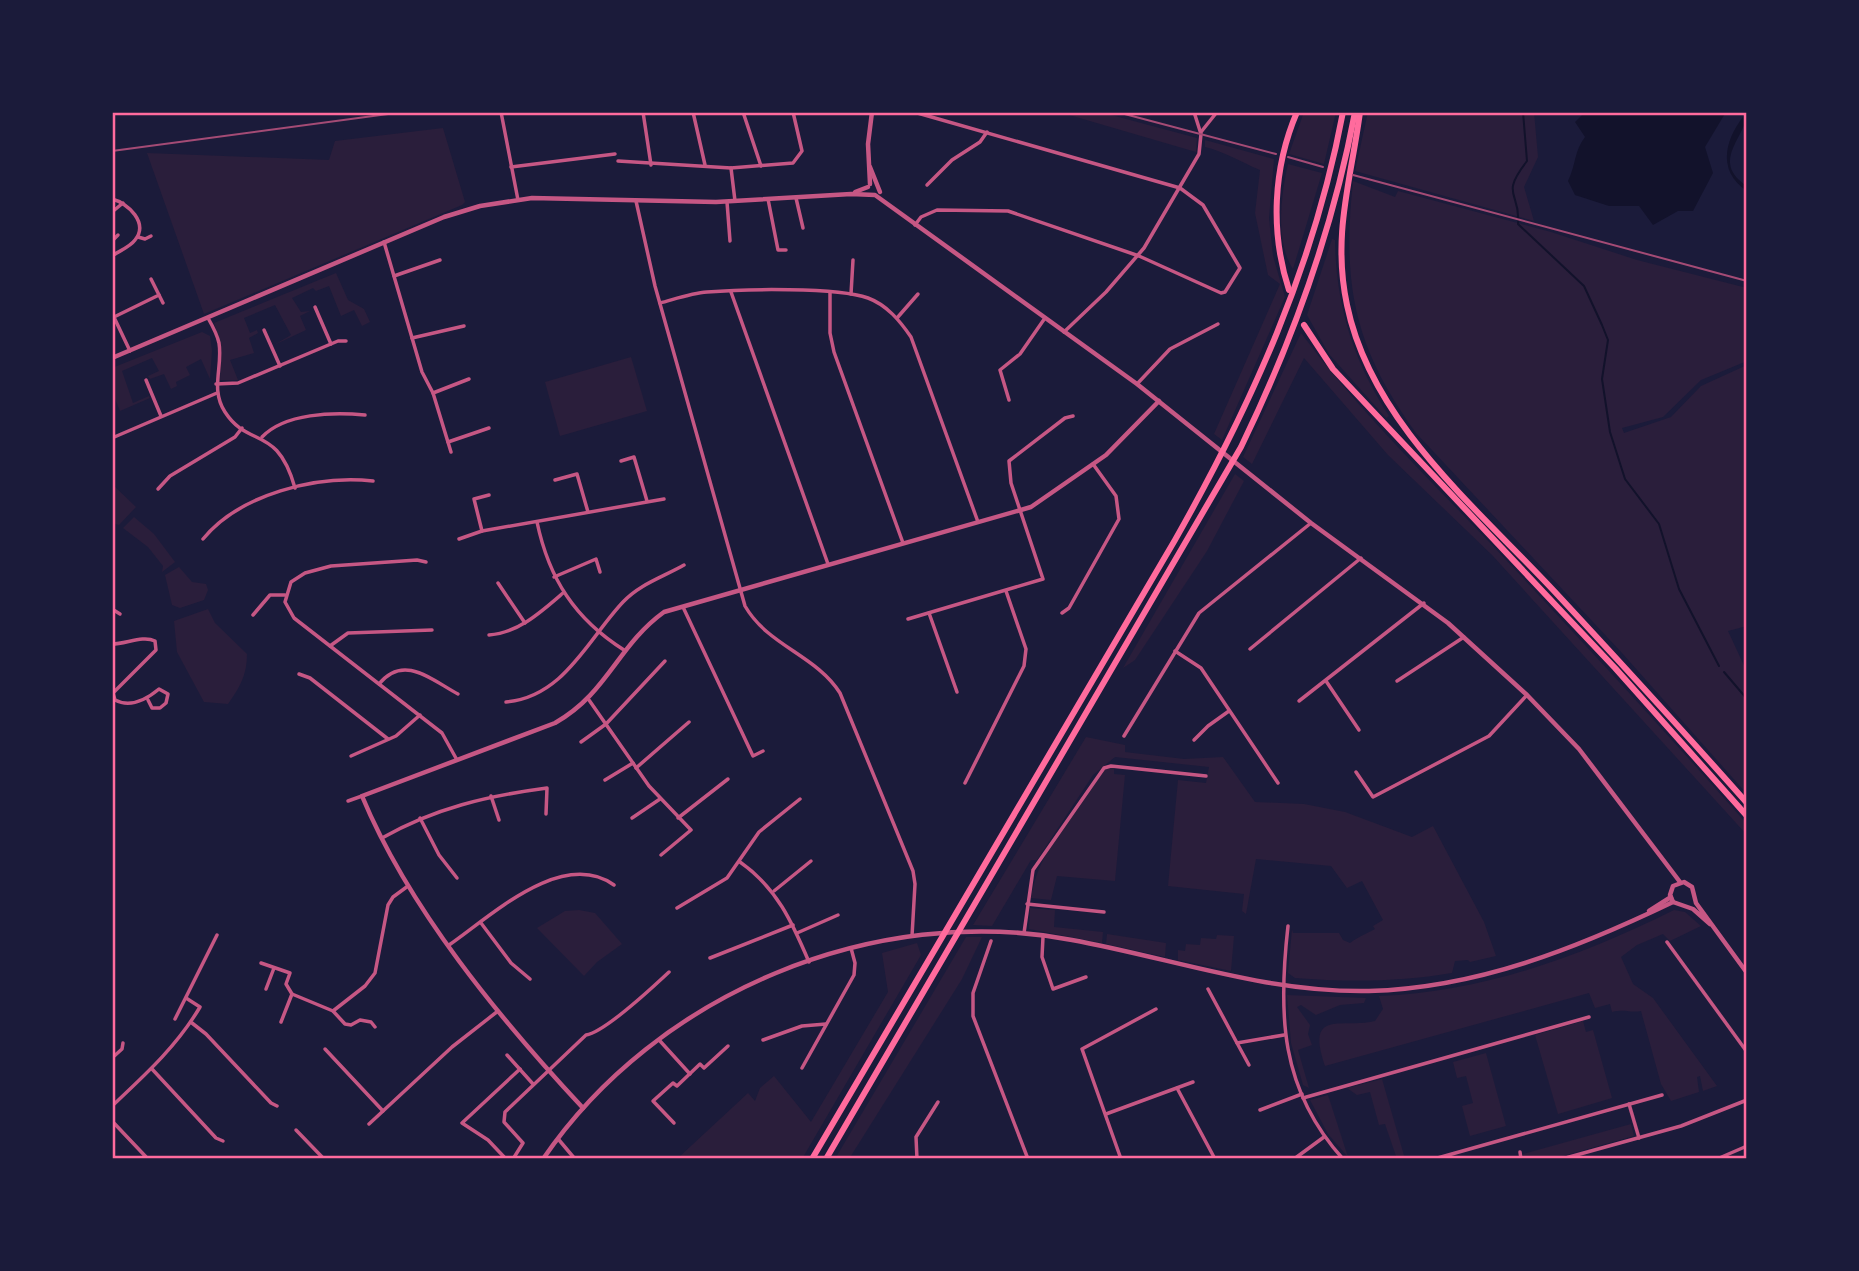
<svg xmlns="http://www.w3.org/2000/svg" width="1859" height="1271" font-family="Helvetica,sans-serif">
<style>
.green{fill:#2a1e3b}
.water{fill:#12122b}
.lines{fill:none;stroke-linecap:round;stroke-linejoin:round}
.stream{stroke:#12122b;stroke-width:2}
.minor{stroke:#c65784;stroke-width:3.5}
.tertiary{stroke:#c65784;stroke-width:4.5}
.motorway{stroke:#ff6b9d;stroke-width:6}
.rail{stroke:#a44b75;stroke-width:2}
.neatline{fill:none;stroke:#ff6b9d;stroke-width:2.5}
</style>
<rect width="100%" height="100%" fill="#1b1b3a"/>
<g class="green">
<polygon points="1059,112 1100,112 1197,138 1196,152"/>
<polygon points="1304,112 1336,112 1324,164 1289,154"/>
<polygon points="1368,112 1534,112 1538,157 1524,187 1534,221 1355,171"/>
<polygon points="443,128 465,202 462,205 204,314 147,153 329,160 335,141"/>
<path d="M1205 140 1274 159 1269 218 1273 256 1285 297 1222 440 1214 434 1280 284 1268 275 1255 213 1260 170C1241 162 1223 151 1205 147Z"/>
<path d="M1288 164 1322 173 1293 269C1275 242 1281 194 1288 164Z"/>
<path d="M1353 181 1395 197 1398 191 1551 232 1637 260 1747 288V361L1701 380 1663 417 1622 428 1624 433 1671 417 1701 386 1747 365V626L1728 631 1747 672V794L1622 653 1416 433C1354 347 1342 285 1353 181Z"/>
<path d="M1332 239 1335 240C1336 306 1353 360 1389 416L1386 418 1329 354 1307 315Z"/>
<polygon points="336,273 348,300 364,309 370,322 362,326 354,310 341,316 329,286 316,291 313,288 292,298 301,312 310,311 300,316 306,330 274,345 291,335 275,305 244,318 250,333 257,330 258,333 249,338 254,353 230,360 238,380 220,380 221,347 214,323"/>
<polygon points="202,332 210,336 212,351 210,379 201,359 186,367 190,375 176,382 177,386 171,389 164,374 150,379 148,376 159,371 152,358 122,371 133,403 149,396 150,398 120,411 115,399 112,400 112,368"/>
<path d="M1301 333C1358 410 1427 477 1493 546 1579 638 1664 730 1747 824V835L1492 555 1388 455 1304 358 1252 464 1243 457Z"/>
<polygon points="631,357 647,411 560,436 545,382"/>
<polygon points="1235,474 1244,481 1207,551 1135,660 1123,668"/>
<polygon points="112,484 136,507 119,525 112,523"/>
<polygon points="134,517 154,534 175,562 162,572 163,566 148,547 123,528"/>
<polygon points="179,567 192,582 206,584 208,590 204,600 180,608 172,605 165,575"/>
<path d="M208 609 215 623 247 654C247 675 240 687 228 704L204 702 177 652 174 621Z"/>
<path d="M1086 737 1125 745V752L1184 759 1223 757 1255 802 1304 804 1345 812 1412 837 1433 826 1484 922 1496 956 1470 962 1468 960 1455 961 1452 973C1400 982 1347 982 1295 978L1288 973 1292 929 1293 933H1339L1343 940 1350 943C1360 936 1366 934 1375 929L1373 926 1383 920 1362 881 1347 888 1331 866 1256 859 1246 914 1242 911 1244 894 1168 886 1178 780 1206 783 1209 767 1115 757 1093 775 1037 860H1031L992 926 973 925Z"/>
<path d="M1114 767V774L1125 775 1115 881 1057 876 1051 900 1031 898C1038 850 1077 809 1104 770Z"/>
<polygon points="1030,908 1055,910 1054,927 1103,932 1102,943 1029,929"/>
<polygon points="579,910 595,913 622,944 597,962 584,976 537,928 565,911"/>
<path d="M1674 910 1685 912 1701 926 1670 941 1663 934 1637 945 1621 957 1633 984 1653 998 1717 1086 1703 1091 1700 1076 1697 1077 1699 1092 1671 1101 1661 1084 1641 1011C1631 1013 1625 1009 1612 1012L1610 1004 1595 1008 1589 993 1325 1066C1305 1008 1342 1029 1375 1021L1383 1009 1379 996C1484 992 1581 956 1674 910Z"/>
<polygon points="1107,934 1166,943 1165,957 1106,944"/>
<polygon points="1217,935 1234,936 1231,971 1178,960 1178,950 1185,951 1186,944 1200,945 1201,938 1216,939"/>
<polygon points="966,937 982,937 962,979 849,1159 835,1159"/>
<polygon points="917,943 921,955 802,1159 677,1159 748,1093 755,1101 760,1088 774,1076 811,1122 888,992 882,953"/>
<polygon points="1287,995 1366,998 1364,1003 1340,1005 1316,1015 1301,1005 1297,1007 1310,1025 1308,1034 1312,1045 1298,1050 1309,1088 1303,1085 1291,1043"/>
<polygon points="1583,1021 1586,1032 1593,1030 1612,1098 1558,1114 1535,1035"/>
<polygon points="1486,1053 1506,1126 1470,1136 1462,1106 1473,1103 1466,1076 1457,1078 1453,1062"/>
<polygon points="1382,1079 1405,1159 1397,1159 1385,1124 1379,1125 1370,1092 1357,1095 1347,1088"/>
<polygon points="1328,1095 1348,1157 1328,1134 1310,1100"/>
<polygon points="1631,1124 1634,1136 1552,1159 1524,1159 1523,1154"/>
</g>
<g class="water">
<path d="M1585 112H1726L1705 147 1713 173 1693 211H1678L1653 225 1639 206H1609L1575 195 1568 181C1576 165 1574 151 1585 137L1575 122Z"/>
<path d="M1747 112C1747 137 1709 161 1747 186V191C1715 170 1726 136 1747 112Z"/>
</g>
<g class="lines">
<g class="stream">
<path d="M1523 112 1527 161C1499 197 1521 191 1518 224L1584 286 1602 325 1608 340 1602 379 1610 432 1625 479 1659 524 1679 589 1719 666"/>
<polyline points="1724,672 1747,699"/>
</g>
<g class="minor">
<polyline points="501,112 518,200"/>
<polyline points="643,112 651,165"/>
<polyline points="693,112 705,165"/>
<polyline points="743,112 761,166"/>
<polyline points="914,112 1180,188 1203,205 1240,268 1225,292 1221,293 1139,256 1008,211 937,210 921,217 915,225"/>
<polyline points="1201,132 1217,112"/>
<polyline points="618,161 731,168 793,163 802,151 793,112"/>
<polyline points="511,167 615,154"/>
<polyline points="731,168 735,201"/>
<polyline points="927,185 952,160 980,142 987,132"/>
<polyline points="796,198 803,228"/>
<path d="M112 199C128 203 149 223 135 240 130 247 119 251 112 256"/>
<polyline points="768,199 778,250 786,250"/>
<path d="M636 201 655 286 745 606C768 646 816 655 840 693L913 871 915 884 912 936"/>
<polyline points="727,202 730,241"/>
<polyline points="112,212 123,203"/>
<polyline points="138,237 145,239 151,236"/>
<polyline points="112,241 118,235"/>
<polyline points="384,242 422,372 433,393 451,452"/>
<polyline points="394,276 440,260"/>
<polyline points="731,292 828,564"/>
<polyline points="830,293 830,333 834,352 903,543"/>
<polyline points="851,294 853,260"/>
<polyline points="159,295 163,303"/>
<path d="M660 303C675 299 692 293 707 292 743 289 837 287 868 298 887 305 900 321 911 337L978 522"/>
<polyline points="315,307 331,344"/>
<polyline points="112,313 130,351"/>
<polyline points="114,317 159,295 151,279"/>
<path d="M208 318C212 325 217 334 219 343 223 367 210 389 225 412 249 449 277 424 295 488"/>
<polyline points="897,318 918,294"/>
<polyline points="264,330 280,366"/>
<polyline points="1064,332 1106,292 1144,248 1199,154 1201,134 1194,112"/>
<polyline points="412,338 464,326"/>
<polyline points="146,380 161,416"/>
<polyline points="216,384 238,383 338,341 346,341"/>
<polyline points="1137,384 1170,349 1218,324"/>
<polyline points="433,393 469,379"/>
<polyline points="1009,400 1000,370 1020,354 1045,318"/>
<path d="M262 437C285 413 333 412 365 415"/>
<polyline points="112,438 217,393"/>
<polyline points="448,442 489,428"/>
<polyline points="621,461 634,457 647,501"/>
<polyline points="555,480 577,474 588,512"/>
<polyline points="158,489 170,476 235,437 242,428"/>
<path d="M537 522C549 579 575 619 624 650"/>
<polyline points="482,531 474,499 489,495"/>
<path d="M203 539C240 494 316 475 373 481"/>
<polyline points="459,539 482,531 664,499"/>
<polyline points="426,562 417,560 331,566 305,573 291,582 285,602 294,618 442,733 457,760"/>
<polyline points="554,577 596,559 600,572"/>
<polyline points="498,583 525,623"/>
<polyline points="683,607 753,756 763,751"/>
<polyline points="112,609 120,614"/>
<polyline points="929,613 957,692"/>
<polyline points="1062,613 1069,608 1119,519 1116,496 1093,464"/>
<polyline points="253,615 270,595 285,595"/>
<polyline points="908,619 1043,579 1011,483 1009,461 1065,418 1073,416"/>
<path d="M489 635C518 633 541 612 563 593"/>
<path d="M112 644C126 644 143 635 155 641L156 650 113 693 115 700C130 708 147 699 159 689L168 694 166 703 160 708H152L148 700"/>
<polyline points="330,646 348,633 432,630"/>
<polyline points="1250,649 1361,558"/>
<polyline points="1175,651 1201,668 1278,783"/>
<polyline points="299,674 310,678 388,739"/>
<polyline points="1326,681 1359,730"/>
<polyline points="1397,681 1464,637"/>
<path d="M379 684C404 653 433 681 458 694"/>
<polyline points="589,700 649,786 691,830 661,855"/>
<polyline points="1299,701 1424,603"/>
<path d="M506 702C564 697 588 639 623 602 640 584 663 577 684 565"/>
<polyline points="1124,736 1199,613 1311,523"/>
<polyline points="1194,740 1208,726 1229,711"/>
<polyline points="581,742 606,724 665,661"/>
<polyline points="351,756 396,736 420,715"/>
<polyline points="636,768 689,722"/>
<polyline points="1356,772 1373,797 1489,736 1527,695"/>
<polyline points="605,780 633,763"/>
<polyline points="965,783 1024,666 1026,649 1006,591"/>
<polyline points="491,796 499,820"/>
<polyline points="348,801 362,796"/>
<polyline points="420,818 439,855 457,878"/>
<polyline points="632,818 660,799"/>
<polyline points="678,818 728,779"/>
<path d="M382 838C435 808 487 796 547 788L546 814"/>
<path d="M740 862C777 888 792 922 809 962"/>
<polyline points="774,891 811,861"/>
<polyline points="1027,904 1104,912"/>
<polyline points="677,908 727,878 759,832 800,799"/>
<polyline points="481,923 511,963 530,979"/>
<path d="M1288 926C1278 1014 1280 1089 1343 1159"/>
<polyline points="797,933 838,915"/>
<polyline points="1024,933 1033,870 1104,768 1111,766 1206,776"/>
<polyline points="1043,937 1042,957 1053,989 1086,977"/>
<polyline points="991,941 973,993 973,1016 1028,1159"/>
<polyline points="1667,942 1747,1052"/>
<path d="M449 945C491 916 562 848 614 885"/>
<polyline points="710,958 793,925"/>
<polyline points="261,963 290,973 286,984 292,994"/>
<polyline points="266,989 274,968"/>
<polyline points="1208,989 1237,1043 1284,1035"/>
<polyline points="333,1011 365,986 375,973 388,905 393,897 408,886"/>
<polyline points="175,1019 217,935"/>
<polyline points="281,1022 292,994 333,1011 345,1024 351,1025 360,1020 371,1022 375,1027"/>
<polyline points="192,1023 206,1034 271,1103 277,1106"/>
<polyline points="763,1040 802,1026 826,1024"/>
<polyline points="660,1041 690,1074"/>
<polyline points="1237,1043 1249,1065"/>
<polyline points="325,1049 383,1111"/>
<polyline points="507,1055 533,1084"/>
<polyline points="112,1058 122,1049 123,1043"/>
<polyline points="802,1068 854,975 855,963 851,948"/>
<polyline points="152,1069 216,1138 223,1141"/>
<polyline points="1177,1088 1215,1159"/>
<polyline points="1303,1098 1589,1017"/>
<polyline points="1629,1104 1639,1138"/>
<path d="M112 1106C145 1075 177 1046 200 1007L186 998"/>
<polyline points="1260,1110 1302,1094"/>
<polyline points="1106,1114 1193,1082"/>
<polyline points="112,1121 148,1159"/>
<polyline points="674,1123 653,1101 673,1083 677,1086 700,1064 704,1068 728,1046"/>
<polyline points="369,1124 452,1047 498,1011"/>
<polyline points="296,1130 324,1159"/>
<polyline points="559,1140 575,1159"/>
<polyline points="1520,1152 1521,1159"/>
<polyline points="506,1159 488,1140 462,1123 520,1069"/>
<path d="M513 1159 523 1143 504 1122 505 1112 586 1035C605 1032 653 987 669 972"/>
<polyline points="917,1159 916,1137 938,1102"/>
<polyline points="1121,1159 1082,1049 1156,1009"/>
<polyline points="1294,1159 1324,1137"/>
<polyline points="1434,1159 1662,1095"/>
<polyline points="1562,1159 1681,1126 1747,1100"/>
<polyline points="1717,1159 1747,1146"/>
</g>
<g class="tertiary">
<polyline points="870,167 880,192"/>
<polyline points="870,184 868,144 872,112"/>
<polyline points="855,192 868,187"/>
<polyline points="112,358 444,217 480,206 532,198 716,202 851,194 875,195 1137,384 1311,523 1448,623 1527,695 1579,749 1680,882"/>
<polyline points="1649,911 1671,897"/>
<polyline points="1710,924 1693,909 1673,902 1670,895 1673,886 1684,882 1692,887 1696,903 1747,973"/>
<path d="M583 1108C500 1019 409 909 362 796L555 723C608 693 617 646 664 612L1031 507 1106 455 1159 401"/>
<path d="M543 1159C656 993 875 902 1072 940 1171 958 1266 993 1369 991 1478 988 1577 948 1673 902"/>
</g>
<g class="motorway">
<path d="M1360 112C1351 180 1332 235 1347 305 1371 422 1477 508 1555 592 1620 662 1684 732 1747 803"/>
<path d="M1289 290C1270 232 1273 168 1297 112"/>
<polyline points="1304,325 1333,369 1615,668 1747,816"/>
<path d="M812 1159 1175 540C1252 404 1314 266 1343 112"/>
<path d="M826 1159 1241 447C1293 340 1333 229 1355 112"/>
</g>
<g class="rail">
<polyline points="1117,112 1276,154"/>
<polyline points="112,151 403,112"/>
<polyline points="1288,157 1323,167"/>
<polyline points="1353,175 1747,281"/>
</g>
</g>
<rect width="1859" height="1271" fill="none" stroke="#1b1b3a" stroke-width="228"/>
<rect x="114" y="114" width="1631" height="1043" class="neatline"/>
</svg>
